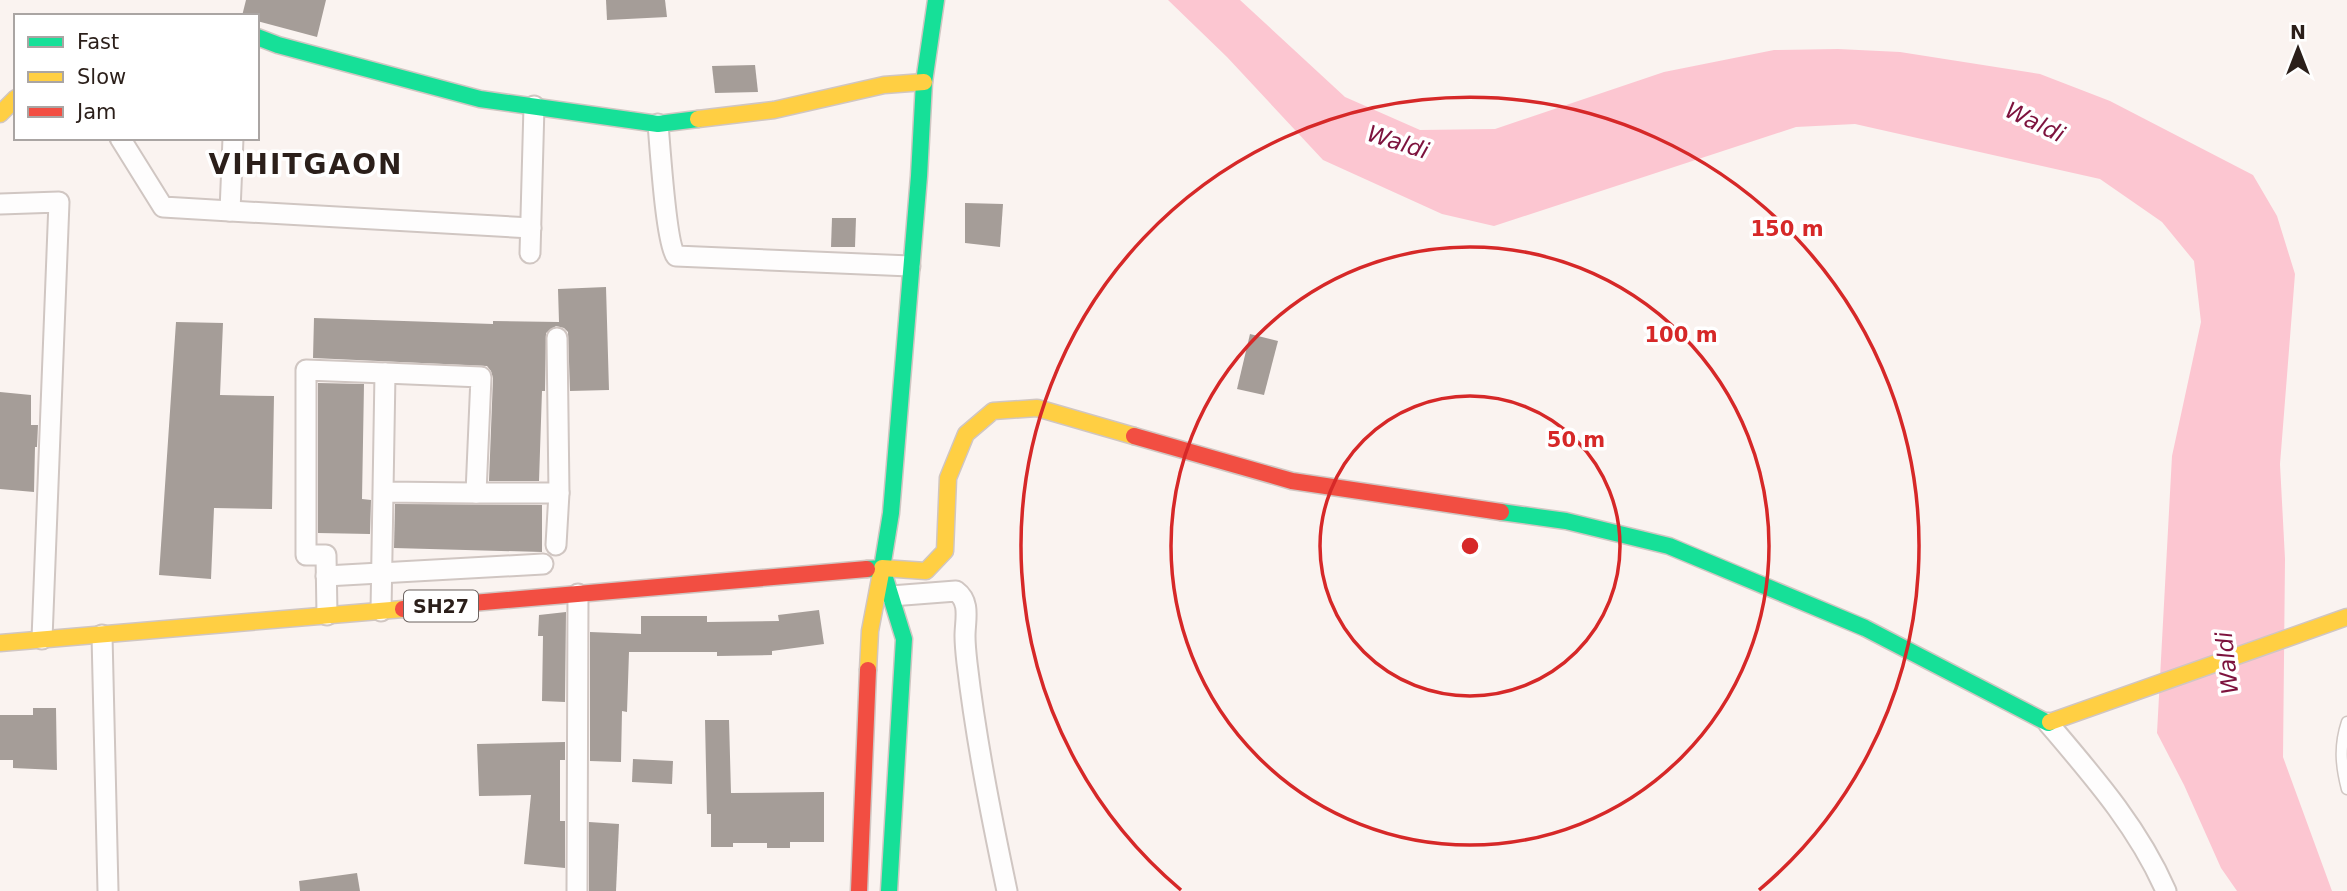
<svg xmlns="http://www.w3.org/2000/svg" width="2347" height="891" font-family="'DejaVu Sans',sans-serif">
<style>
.water{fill:#fcc6d1}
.building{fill:#a59d98}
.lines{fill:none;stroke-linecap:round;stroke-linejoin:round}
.lane-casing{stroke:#d0c6c2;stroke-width:13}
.street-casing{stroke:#d0c6c2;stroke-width:23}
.fast-casing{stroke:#d0c6c2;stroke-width:19}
.slow-casing{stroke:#d0c6c2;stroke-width:19}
.jam-casing{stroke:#d0c6c2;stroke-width:19}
.lane{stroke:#fefdfd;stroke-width:10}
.street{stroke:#fefdfd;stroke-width:19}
.fast{stroke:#16e098;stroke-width:16}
.slow{stroke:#ffcf43;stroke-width:16}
.jam{stroke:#f24e42;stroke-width:16}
.ring{fill:none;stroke:#d62828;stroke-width:3.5}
.labels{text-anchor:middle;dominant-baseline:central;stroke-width:7;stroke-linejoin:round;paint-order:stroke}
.shield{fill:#fff;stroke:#6b625f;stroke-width:2}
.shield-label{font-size:19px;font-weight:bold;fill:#2b1f1a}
.water-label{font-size:23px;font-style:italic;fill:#7d123d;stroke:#fff}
.district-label{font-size:28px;font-weight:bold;letter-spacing:2px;fill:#2b1f1a;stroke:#fff}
.centre{fill:#d62828;stroke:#fff;stroke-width:3.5}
.ring-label{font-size:21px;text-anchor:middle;font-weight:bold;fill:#d62828;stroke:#fff;stroke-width:7;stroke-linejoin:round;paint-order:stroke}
</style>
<rect width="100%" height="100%" fill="#faf3f0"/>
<polygon class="water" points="1168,0 1240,0 1345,97 1420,130 1495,129 1664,72 1774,50 1838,49 1900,52 2040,74 2110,101 2253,175 2277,216 2295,274 2280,464 2285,559 2283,757 2332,891 2237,891 2221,868 2184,785 2157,733 2172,456 2201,322 2194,261 2162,222 2100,179 1855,124 1796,127 1494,226 1442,214 1323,160 1227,57"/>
<g class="building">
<polygon points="246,0 326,0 317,37 257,21 257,16 242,16"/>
<polygon points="606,0 665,0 667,17 607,20"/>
<polygon points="755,65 758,92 715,93 712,66"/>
<polygon points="965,203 1003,204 1000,247 965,243"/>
<polygon points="832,218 856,218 855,247 831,247"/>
<polygon points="606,287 609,390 570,391 568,332 564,328 556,326 546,333 545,391 542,391 539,481 489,481 493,378 491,371 487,366 313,358 314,318 493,324 493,321 559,322 558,289"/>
<polygon points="176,322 223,323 220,395 274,396 272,509 214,508 211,579 159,575"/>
<polygon points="1250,334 1278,341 1264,395 1237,389"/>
<polygon points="318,383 364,384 362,499 371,500 370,534 318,533"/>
<polygon points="0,392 31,395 31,425 38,425 37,447 35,447 34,492 0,489"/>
<polygon points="395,504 542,505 542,552 394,548"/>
<polygon points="819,610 824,644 772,651 772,655 717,656 717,652 629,652 627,712 622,711 621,762 590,761 590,632 641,634 641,616 707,616 707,622 779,621 778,615"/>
<polygon points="566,612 565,702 542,701 543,636 538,636 539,615"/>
<polygon points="33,708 56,708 57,770 13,768 13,760 0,760 0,715 33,715"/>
<polygon points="705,720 729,720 731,793 824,792 824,842 790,842 790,848 767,848 767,843 733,843 733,847 711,847 711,814 707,814"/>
<polygon points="565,742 565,760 560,760 560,821 565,821 565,868 524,864 531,795 479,796 477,744"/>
<polygon points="633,759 673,761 672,784 632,782"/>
<polygon points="589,822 619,824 616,891 589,891"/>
<polygon points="357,873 360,891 300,891 299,881"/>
</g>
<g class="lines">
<defs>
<path id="lane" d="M2347 722C2339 746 2341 766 2347 789"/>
<g id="street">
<path d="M658 124C660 146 666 244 676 256L910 266"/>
<polyline points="120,138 163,207 230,211 233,138"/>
<polyline points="0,204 59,202 42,639"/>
<polyline points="230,211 531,228"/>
<polyline points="530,253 534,106"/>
<polyline points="476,493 559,493"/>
<polyline points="556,545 559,493 557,338"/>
<polyline points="326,576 543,564"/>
<path d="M891 596 956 591C971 602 965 620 965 636 965 645 966 654 967 663 976 740 991 815 1007 891"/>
<polyline points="381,611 385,373 481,377 476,493 383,492"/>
<polyline points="327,615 326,555 306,555 306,370 385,373"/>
<polyline points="102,635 108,891"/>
<path d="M2048 723C2093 776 2138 827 2166 891"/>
<polyline points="577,891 578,594"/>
</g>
<g id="fast">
<polyline points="257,37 278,45 480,99 658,124 698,119"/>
<polyline points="1501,512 1566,521 1669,546 1865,628 2048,723 2050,722"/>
<polyline points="882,568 904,639 889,891"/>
<polyline points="867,569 882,568 891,513 919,176 924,82 936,0"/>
</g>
<g id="slow">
<polyline points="0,114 16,98"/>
<polyline points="698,119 774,110 884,85 924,82"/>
<polyline points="882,568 926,571 945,551 948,478 966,434 993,411 1037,408 1134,436"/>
<polyline points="0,643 403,609"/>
<polyline points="868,670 870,631 881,573"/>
<polyline points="2050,722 2347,617"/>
</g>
<g id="jam">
<polyline points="1134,436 1292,481 1501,512"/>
<polyline points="403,609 867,569"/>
<polyline points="859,891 868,670"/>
</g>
</defs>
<use href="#lane" class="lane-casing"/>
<use href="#street" class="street-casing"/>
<use href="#fast" class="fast-casing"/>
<use href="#slow" class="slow-casing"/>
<use href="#jam" class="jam-casing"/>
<use href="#lane" class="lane"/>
<use href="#street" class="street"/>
<use href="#fast" class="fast"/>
<use href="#slow" class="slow"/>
<use href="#jam" class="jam"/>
</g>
<g class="ring">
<circle cx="1470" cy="546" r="150"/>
<circle cx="1470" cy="546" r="299"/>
<path d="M1181 890A449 449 0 1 1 1759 890"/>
</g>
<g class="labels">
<rect class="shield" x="404" y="590.5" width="74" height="31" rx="5"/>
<g class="shield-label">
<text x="441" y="606">SH27</text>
</g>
<g class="water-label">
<text transform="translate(2035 122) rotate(26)">Waldi</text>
<text transform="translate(1398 142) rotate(18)">Waldi</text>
<text transform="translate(2227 663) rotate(-96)">Waldi</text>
</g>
<g class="district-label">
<text x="306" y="164">VIHITGAON</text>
</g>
</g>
<circle cx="1470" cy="546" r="10" class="centre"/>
<g class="ring-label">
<text x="1787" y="236">150 m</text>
<text x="1681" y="342">100 m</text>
<text x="1576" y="447">50 m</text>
</g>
<rect x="14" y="14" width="245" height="126" fill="#ffffff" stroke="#aaa5a3" stroke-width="2"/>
<rect x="28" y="37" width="35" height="10" fill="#16e098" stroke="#aaa5a3" stroke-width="2"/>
<text x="77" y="49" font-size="21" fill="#2b1f1a">Fast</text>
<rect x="28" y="72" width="35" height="10" fill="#ffcf43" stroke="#aaa5a3" stroke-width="2"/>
<text x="77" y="84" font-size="21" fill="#2b1f1a">Slow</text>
<rect x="28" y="107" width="35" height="10" fill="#f24e42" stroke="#aaa5a3" stroke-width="2"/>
<text x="77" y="119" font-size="21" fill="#2b1f1a">Jam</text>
<g transform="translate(2298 49)" stroke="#ffffff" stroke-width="5" paint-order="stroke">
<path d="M0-5L12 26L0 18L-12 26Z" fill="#2b1f1a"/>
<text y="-10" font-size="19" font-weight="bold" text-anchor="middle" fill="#2b1f1a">N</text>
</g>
</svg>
